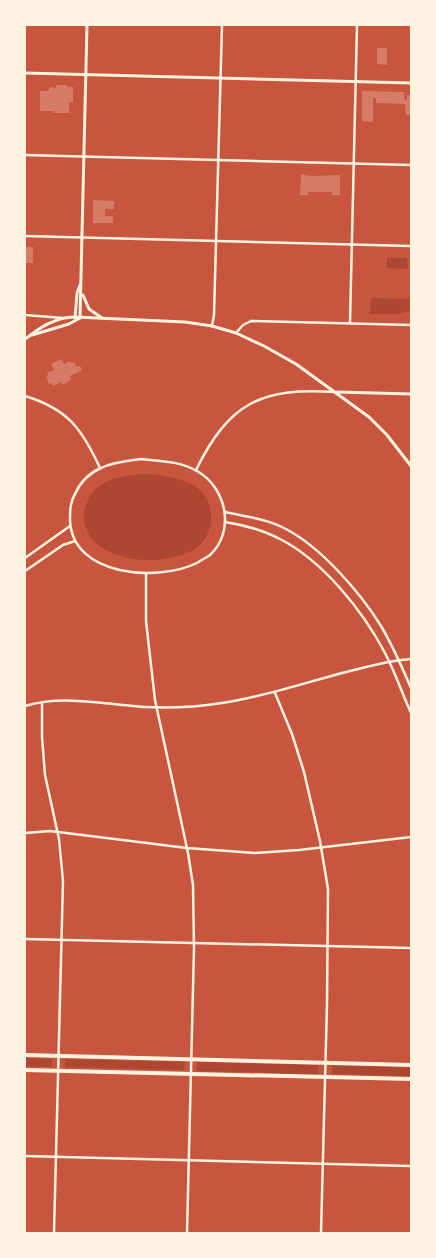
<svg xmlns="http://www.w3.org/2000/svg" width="436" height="1258" font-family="'Exo 2',sans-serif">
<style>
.green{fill:#ae4732}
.building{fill:#d67c66}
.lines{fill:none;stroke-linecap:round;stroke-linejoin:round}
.minor{stroke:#fff3e0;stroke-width:2.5}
.tertiary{stroke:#fff3e0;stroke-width:3}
.secondary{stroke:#fff3e0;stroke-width:4}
</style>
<rect width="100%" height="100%" fill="#c8553d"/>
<g class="green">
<polygon points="387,258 407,258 408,269 387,268"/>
<polygon points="371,298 411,299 411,311 408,311 399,314 370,314"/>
<path d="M144 474C162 475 181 477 196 487 217 502 216 534 195 549 184 556 168 559 155 560 126 562 82 550 84 514 85 504 90 494 97 488 110 477 129 475 144 474Z"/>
<polygon points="25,1058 52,1059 52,1067 25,1066"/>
<polygon points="65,1059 183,1062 185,1062 184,1070 65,1067"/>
<polygon points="197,1062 317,1065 319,1065 318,1074 197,1071"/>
<polygon points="332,1065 411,1067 411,1076 332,1074"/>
</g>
<g class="building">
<polygon points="377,48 387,48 387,65 377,64"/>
<polygon points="56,85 67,85 67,87 73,87 73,102 70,102 69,105 69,113 53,113 53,111 40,111 40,91 48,91 50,87 56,88"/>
<polygon points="362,91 404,92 404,100 407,100 407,95 411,95 411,115 406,115 405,104 376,103 376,98 373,98 373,122 362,121"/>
<polygon points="301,174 310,176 340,175 340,195 332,195 332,192 308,192 308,195 300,195"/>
<polygon points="93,200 114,201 114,209 105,209 105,216 113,216 113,223 93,223"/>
<rect x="25" y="247" width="8" height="16"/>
<polygon points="61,359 64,364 70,361 72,363 74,362 77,367 80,366 82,370 70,376 71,380 62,385 61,382 53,386 51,383 49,384 46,377 48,376 47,373 54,370 51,364"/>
</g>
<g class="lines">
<g class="minor">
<polyline points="25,155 411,165"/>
<polyline points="25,236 411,246"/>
<polyline points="25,315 63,318"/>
<polyline points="350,323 357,25"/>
<polyline points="212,326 214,315 222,25"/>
<polyline points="236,333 243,325 251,321 411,325"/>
<path d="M25 396C68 409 82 429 100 468"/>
<path d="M141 459C160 461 180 461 197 471 226 487 236 531 210 555 206 558 201 560 197 563 158 582 72 577 70 520 70 511 70 502 75 494 80 483 89 473 101 468 113 462 128 461 141 459Z"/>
<path d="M196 470C229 403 261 387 335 392"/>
<path d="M225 512C244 516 266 519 284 528 320 546 360 592 381 626 393 646 402 667 411 688"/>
<path d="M225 522C244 525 263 530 280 539 323 561 363 611 385 653 395 672 402 693 411 713"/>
<polyline points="25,558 70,526"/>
<polyline points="25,571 63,545 75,541"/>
<polyline points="146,574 146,621 155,700 188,853 193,885 194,948 187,1233"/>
<polyline points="275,693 292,734 304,772 320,841 328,889 327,1004 321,1233"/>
<polyline points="42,702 42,737 45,775 59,839 63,881 54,1233"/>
<path d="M25 706C58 696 89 702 123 705 155 709 190 708 222 703 270 696 315 679 362 668 378 664 395 660 411 659"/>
<polyline points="25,833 50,831 187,848 255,853 299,850 411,837"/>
<polyline points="25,939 411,948"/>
<polyline points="25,1156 411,1166"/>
</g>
<g class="tertiary">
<polyline points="25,73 411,83"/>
<polyline points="83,295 89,309 102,318"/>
<polyline points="75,318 77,293 80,285"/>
<polyline points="80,318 87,25"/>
<polyline points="32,335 69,324 80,318"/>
<path d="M25 339C30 336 34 332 39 329 49 322 63 317 75 317L185 322 212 326 236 333 264 346 296 364 369 417 387 435 411 466"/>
<polyline points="337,392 411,394"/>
</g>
<g class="secondary">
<polyline points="25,1055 411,1065"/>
<polyline points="25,1070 411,1079"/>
</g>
</g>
<rect width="436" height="1258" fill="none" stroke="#fff3e0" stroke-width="52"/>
</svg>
